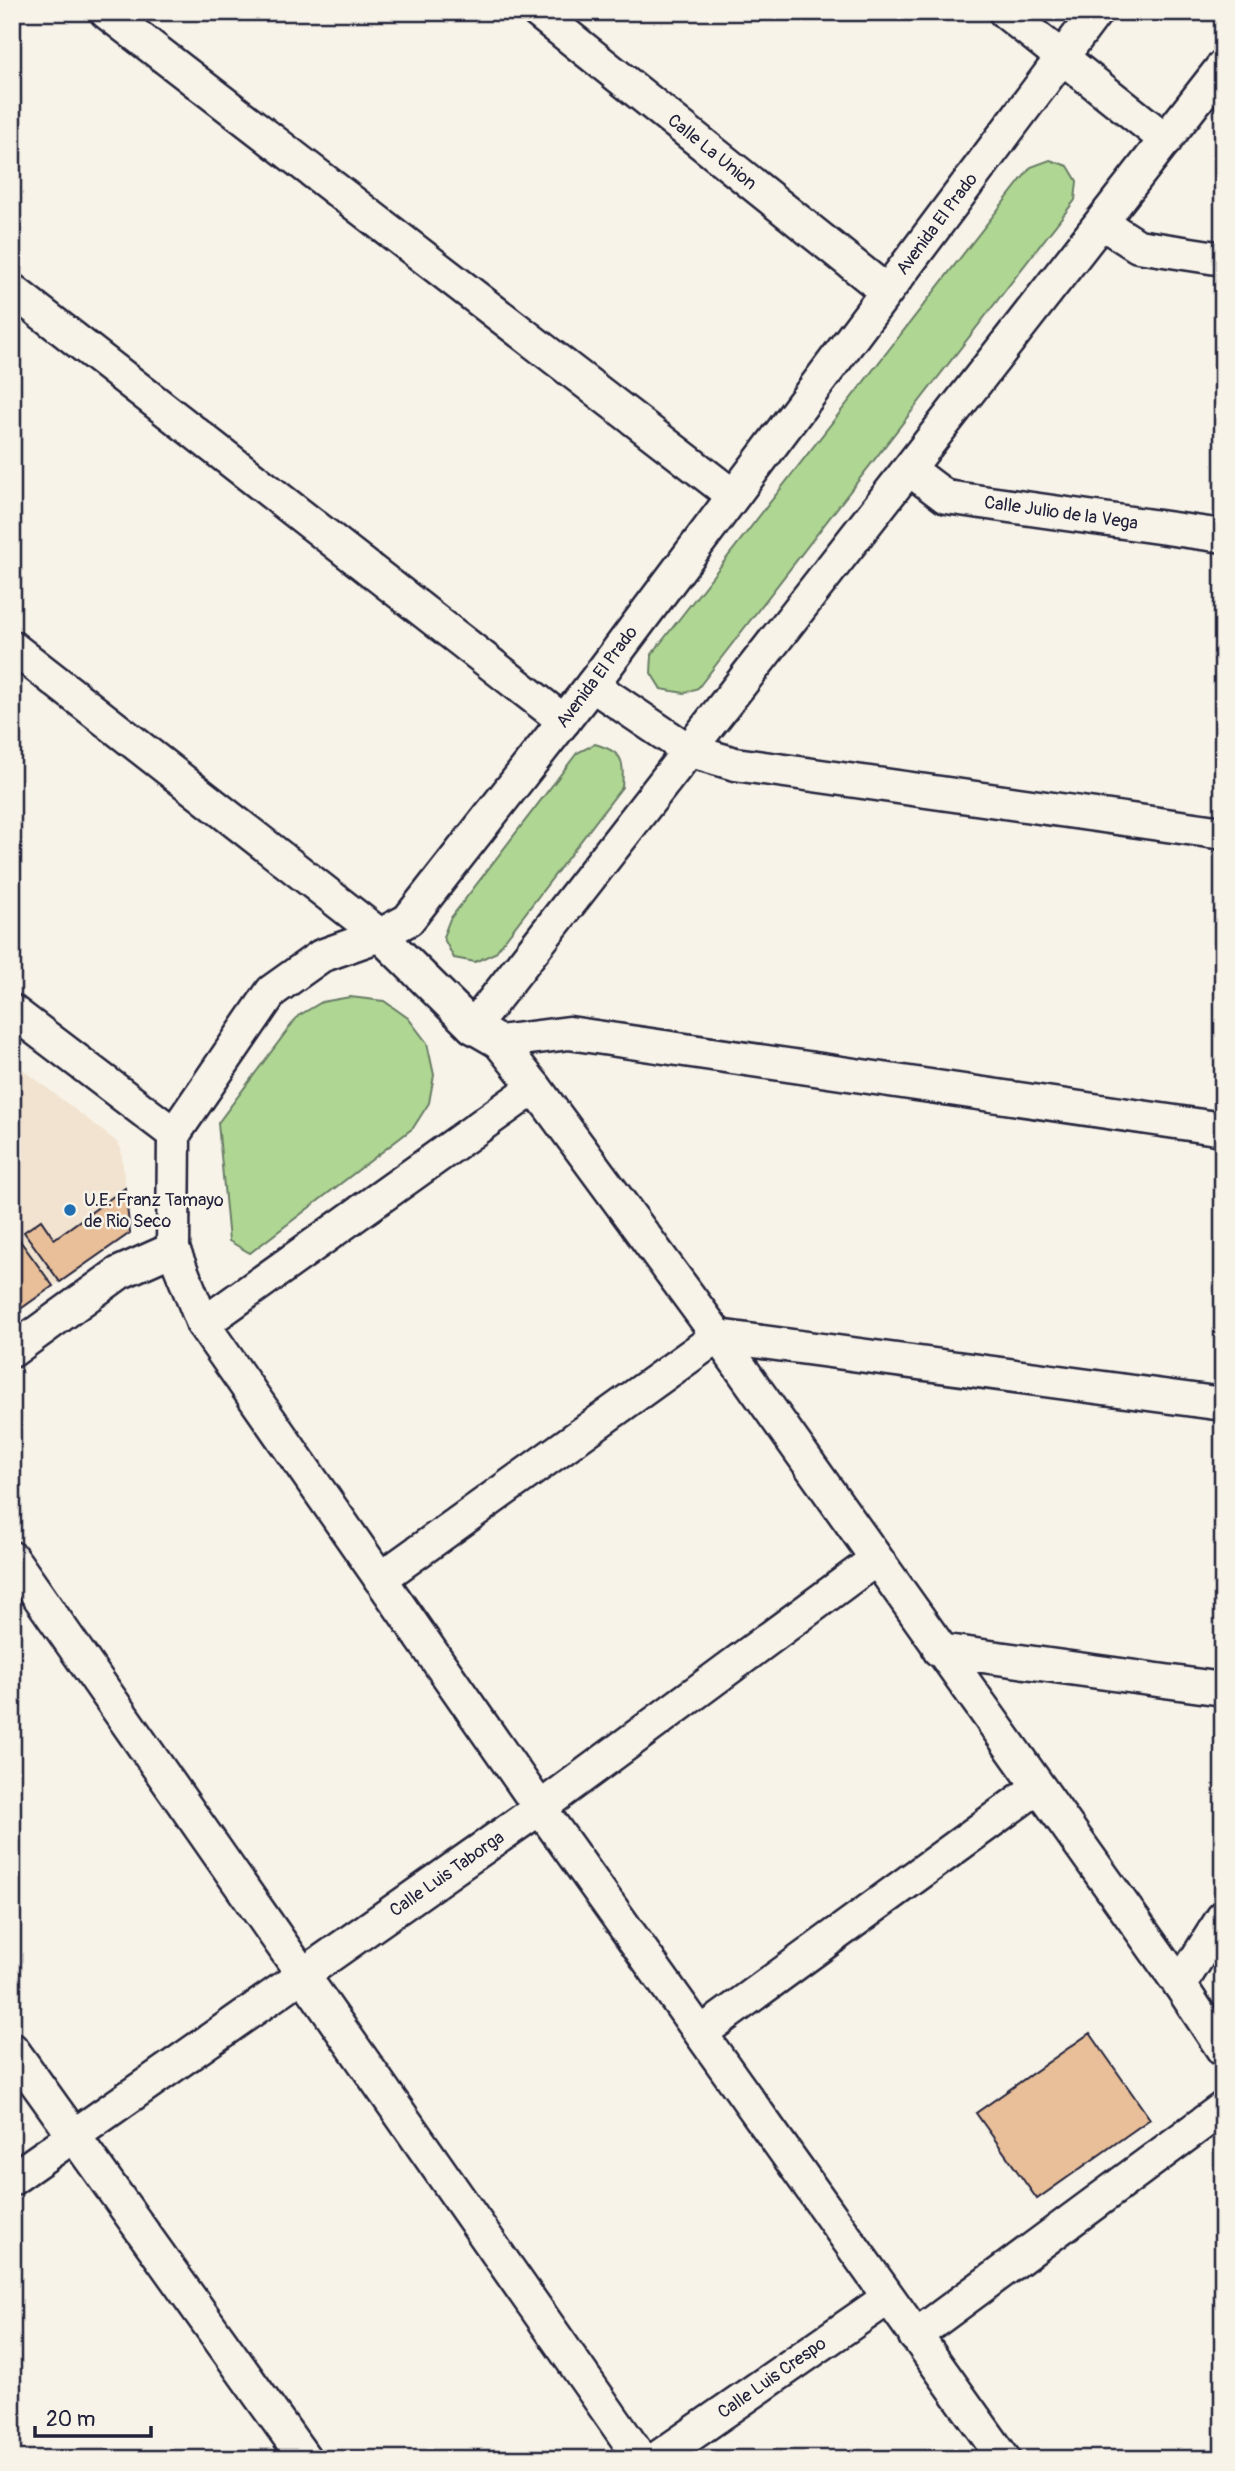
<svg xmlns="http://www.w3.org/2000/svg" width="1235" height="2471" font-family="Pangolin,sans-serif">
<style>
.built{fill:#f2e3d0}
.green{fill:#afd692;stroke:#687c66;stroke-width:2}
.building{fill:#e8bf98;stroke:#22223b;stroke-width:2}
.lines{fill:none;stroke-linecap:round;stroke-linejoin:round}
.minor-casing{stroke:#22223b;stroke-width:37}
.minor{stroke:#f7f3e8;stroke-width:32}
.poi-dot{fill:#1f6fb2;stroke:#f7f3e8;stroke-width:2.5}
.labels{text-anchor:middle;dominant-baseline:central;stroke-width:5;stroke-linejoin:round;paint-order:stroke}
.street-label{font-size:18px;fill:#22223b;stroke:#f7f3e8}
.poi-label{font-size:18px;fill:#22223b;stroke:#f7f3e8;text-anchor:start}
</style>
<rect width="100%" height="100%" fill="#f7f3e8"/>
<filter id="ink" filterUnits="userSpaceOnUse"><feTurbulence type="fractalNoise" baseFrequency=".0143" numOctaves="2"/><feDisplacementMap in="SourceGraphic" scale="14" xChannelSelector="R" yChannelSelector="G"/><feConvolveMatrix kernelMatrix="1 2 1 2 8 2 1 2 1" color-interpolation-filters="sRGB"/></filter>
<g filter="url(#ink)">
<polygon class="built" points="12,1061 117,1142 121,1148 130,1233 12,1315"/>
<g class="green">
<polygon points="1050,160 1068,166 1077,181 1075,200 698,688 684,693 661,689 651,673 652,654 1031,167"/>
<path d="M595 744C622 752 625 759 622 787L495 953 475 962 454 958 443 937 450 919 577 753Z"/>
<polygon points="350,997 384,1001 408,1018 427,1043 434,1075 429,1103 413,1128 250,1253 229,1241 218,1123 298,1016 322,1002"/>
</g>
<g class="building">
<polygon points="125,1188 130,1233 60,1282 24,1232 41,1220 54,1239"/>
<polygon points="18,1238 53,1286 12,1315 12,1242"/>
<polygon points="1090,2033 1150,2119 1037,2199 976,2113"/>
</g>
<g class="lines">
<defs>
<g id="minor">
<polyline points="106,12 732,495"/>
<polyline points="538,12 886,291"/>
<polyline points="1005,12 1166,140"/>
<polyline points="1102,223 1138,246 1223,259"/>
<polyline points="12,290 564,721"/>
<polyline points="909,469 946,497 1223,536"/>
<polyline points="12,647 380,935 473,1027 499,1042 535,1087 718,1336 1180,1985 1223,2050"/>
<polyline points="592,685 688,750 735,764 1223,833"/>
<polyline points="12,1011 174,1134"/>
<polyline points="473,1027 1223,66"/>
<polyline points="499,1042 569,1033 1223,1129"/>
<polyline points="203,1324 535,1087"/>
<polyline points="12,1351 119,1273 173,1249"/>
<polyline points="12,1558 641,2459"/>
<polyline points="380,1579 718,1336 1223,1404"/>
<polyline points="939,1650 1223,1689"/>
<polyline points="1180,1985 1223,1917"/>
<polyline points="701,2033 1038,1787"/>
<polyline points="12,2049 305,2459"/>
<polyline points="12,2179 540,1808 875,1560"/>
<polyline points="915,2336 1223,2108"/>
<polyline points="656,2459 888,2298"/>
<polyline points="1004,2459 540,1808 203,1324 173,1249 174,1134 272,991 321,956 380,935 408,920 592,685 1096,12"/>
</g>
</defs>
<use href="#minor" class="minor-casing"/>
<use href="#minor" class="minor"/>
</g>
</g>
<circle class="poi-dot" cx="70" cy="1210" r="7"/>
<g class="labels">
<g class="street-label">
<text transform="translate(712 152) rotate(39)">Calle La Union</text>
<text transform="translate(937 224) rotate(-53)">Avenida El Prado</text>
<text transform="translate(1061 513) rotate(8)">Calle Julio de la Vega</text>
<text transform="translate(597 677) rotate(-53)">Avenida El Prado</text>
<text transform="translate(447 1874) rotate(-35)">Calle Luis Taborga</text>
<text transform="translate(772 2378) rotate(-35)">Calle Luis Crespo</text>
</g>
<g class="poi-label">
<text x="84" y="1200">U.E. Franz Tamayo<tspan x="84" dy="21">de Rio Seco</tspan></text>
</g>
</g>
<rect width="1235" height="2471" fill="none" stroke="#f7f3e8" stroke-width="42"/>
<rect x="21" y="21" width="1193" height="2429" fill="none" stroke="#22223b" stroke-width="2.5" filter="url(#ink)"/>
<path d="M35 2426v10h116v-10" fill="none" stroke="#22223b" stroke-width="3.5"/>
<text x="46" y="2426" font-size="21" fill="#22223b" stroke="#f7f3e8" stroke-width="5" paint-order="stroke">20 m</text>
</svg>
